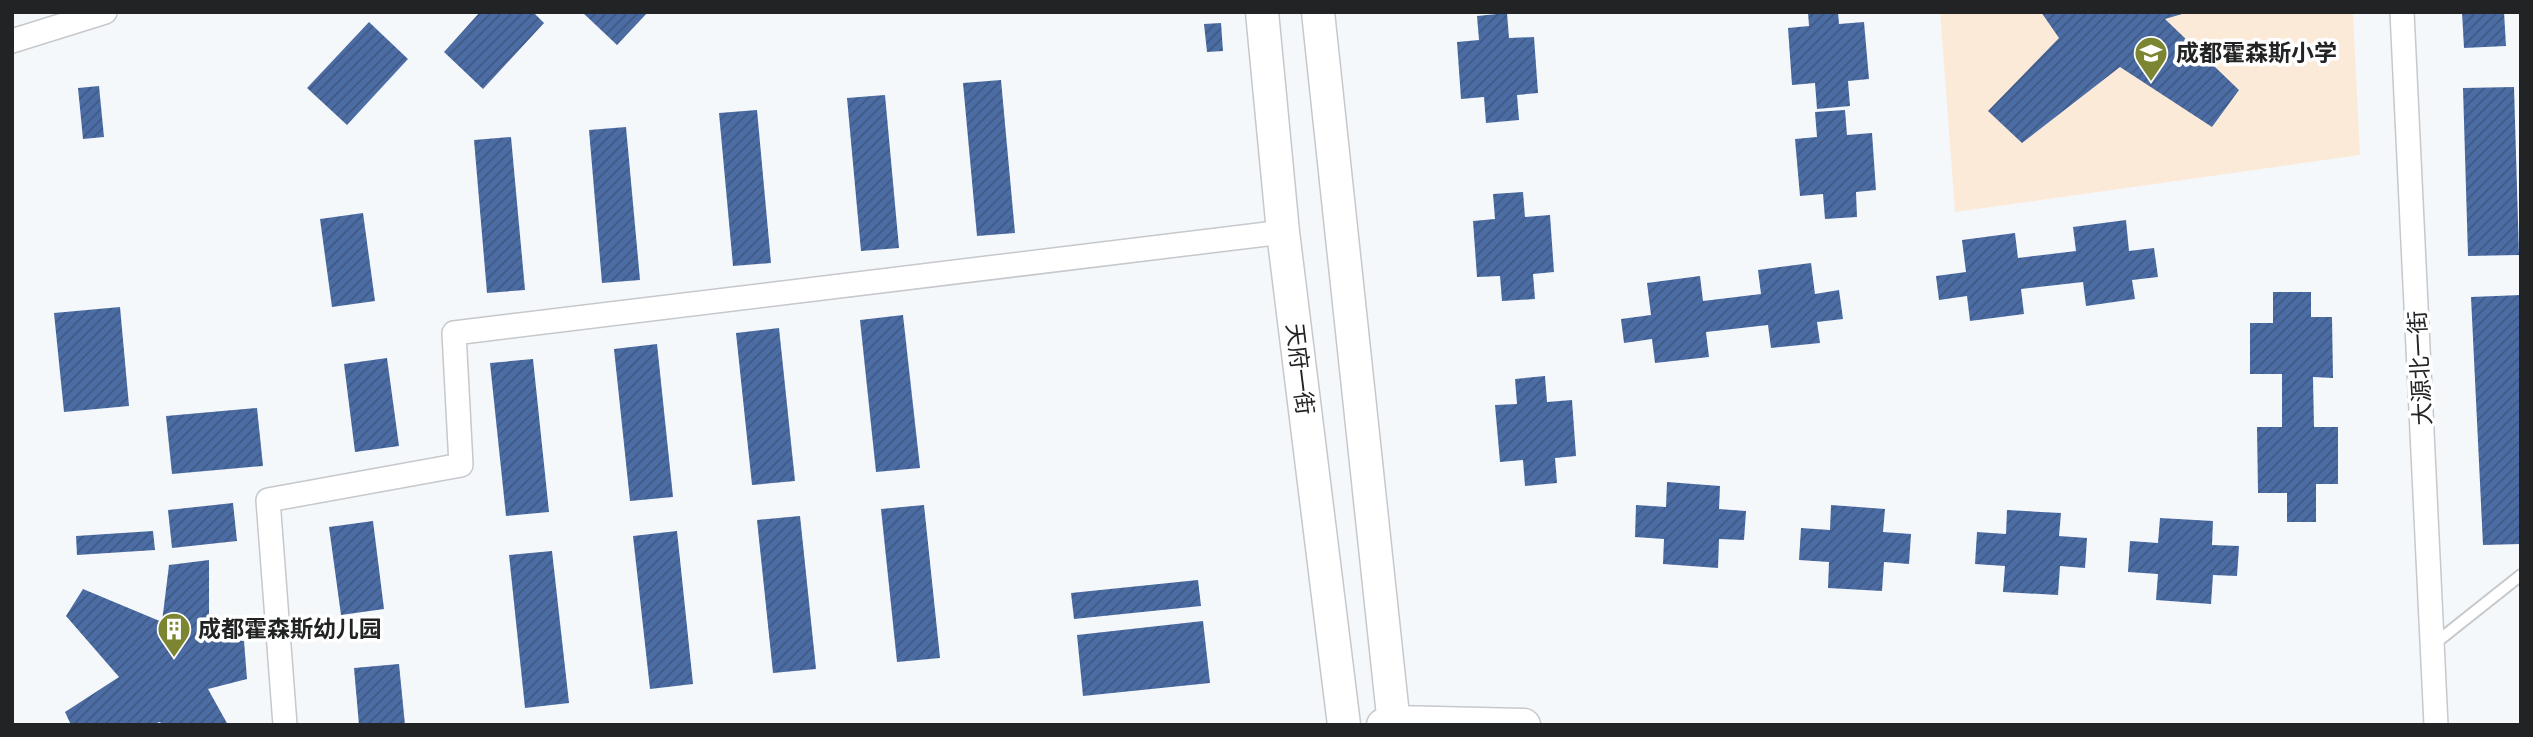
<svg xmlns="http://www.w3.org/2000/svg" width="2533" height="737" font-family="'DM Sans','Noto Sans SC',sans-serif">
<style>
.education{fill:#fcead9}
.building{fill:url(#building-hatch)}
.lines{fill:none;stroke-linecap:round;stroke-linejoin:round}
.lane-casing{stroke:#c6c8cc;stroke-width:14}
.street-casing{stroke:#c6c8cc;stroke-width:26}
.secondary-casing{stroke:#c6c8cc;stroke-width:35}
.lane{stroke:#fff;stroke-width:10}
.street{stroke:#fff;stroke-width:23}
.secondary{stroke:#fff;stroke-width:32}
.labels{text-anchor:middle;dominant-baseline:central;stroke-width:7;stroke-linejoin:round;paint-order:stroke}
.poi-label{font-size:23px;font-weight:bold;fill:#222324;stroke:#fff;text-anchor:start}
.street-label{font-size:23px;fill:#222324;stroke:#fff}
</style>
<defs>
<pattern id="building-hatch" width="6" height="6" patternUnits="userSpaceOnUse" patternTransform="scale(1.75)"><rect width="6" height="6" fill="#4c6da4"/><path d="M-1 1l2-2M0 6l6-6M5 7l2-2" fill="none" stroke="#3f5985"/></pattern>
</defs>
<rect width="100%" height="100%" fill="#f5f8fb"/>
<polygon class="education" points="1940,12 2353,12 2360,155 1955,212"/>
<g class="building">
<polygon points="480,12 533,12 544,23 483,89 444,52"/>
<polygon points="582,12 648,12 617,45"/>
<polygon points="1808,12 1838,12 1839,24 1864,22 1869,79 1848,81 1850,106 1817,109 1815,83 1792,85 1788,28 1809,26"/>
<polygon points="2041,12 2189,12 2165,19 2239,90 2212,127 2120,67 2022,143 1988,111 2059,38"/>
<polygon points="2462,12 2504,12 2506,46 2464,48"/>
<polygon points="1507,13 1509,38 1534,37 1538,93 1517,95 1519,120 1486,123 1484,97 1461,99 1457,42 1479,40 1477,16"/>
<polygon points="369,22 408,59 347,125 307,88"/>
<polygon points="1221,23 1223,51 1207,52 1204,24"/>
<polygon points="1001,80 1015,233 977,236 963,83"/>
<polygon points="99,86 104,137 83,139 78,88"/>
<polygon points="2514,87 2519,255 2468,256 2463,88"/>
<polygon points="885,95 899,248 861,251 847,98"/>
<polygon points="757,110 771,263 733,266 719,113"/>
<polygon points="1845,110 1847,135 1872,133 1876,190 1856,192 1857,217 1825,219 1823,194 1800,196 1795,139 1817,137 1815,112"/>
<polygon points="626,127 640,280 602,283 589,130"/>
<polygon points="511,137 525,290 487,293 474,140"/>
<polygon points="1523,192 1525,217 1550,215 1554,272 1533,274 1535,299 1502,301 1500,276 1477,277 1473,221 1495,219 1493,194"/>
<polygon points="363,213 375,301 332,307 320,219"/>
<polygon points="2126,220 2129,251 2154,248 2158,277 2132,280 2135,299 2086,306 2083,282 2021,289 2024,314 1970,321 1967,296 1939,300 1936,276 1966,272 1962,240 2015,233 2018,258 2076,251 2073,227"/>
<polygon points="1811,263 1815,294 1839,290 1843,319 1817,322 1820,343 1771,348 1768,325 1706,332 1709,357 1655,363 1652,339 1624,343 1621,319 1651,315 1647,283 1700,276 1703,301 1761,294 1758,270"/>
<polygon points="2273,292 2311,292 2311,317 2332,317 2333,378 2313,377 2314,427 2338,427 2338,484 2316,484 2316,522 2287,522 2287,493 2258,493 2257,427 2282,427 2282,374 2250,374 2250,323 2273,323"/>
<polygon points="2521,295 2521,544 2483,545 2471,297"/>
<polygon points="120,307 129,406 64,412 54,313"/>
<polygon points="903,315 920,468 876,472 860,320"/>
<polygon points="779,328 795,481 752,485 736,333"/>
<polygon points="657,344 673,497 630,501 614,349"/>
<polygon points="387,358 399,446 355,452 344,364"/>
<polygon points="533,359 549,512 506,516 490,363"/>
<polygon points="1545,376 1547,402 1572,400 1576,456 1555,458 1557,483 1525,486 1523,460 1500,462 1495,405 1517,404 1515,379"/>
<polygon points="257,408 263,466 172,474 166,416"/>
<polygon points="1667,482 1720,486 1719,509 1746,511 1744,540 1719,539 1718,568 1663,564 1664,539 1635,537 1636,505 1666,507"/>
<polygon points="233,503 237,541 172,548 168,510"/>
<polygon points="924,505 940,658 897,662 881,509"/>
<polygon points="1831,505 1885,509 1883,532 1911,534 1909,564 1884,562 1882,591 1828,588 1829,562 1799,560 1801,528 1830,530"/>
<polygon points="2007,510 2061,513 2059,536 2087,538 2085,568 2060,566 2058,595 2003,592 2005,566 1975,564 1977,532 2006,534"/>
<polygon points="800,516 816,669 773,673 757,520"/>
<polygon points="2160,518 2213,521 2212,545 2239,546 2237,576 2213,575 2211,604 2156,600 2158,574 2128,572 2130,541 2158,543"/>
<polygon points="373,521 384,609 341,615 329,527"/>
<polygon points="153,531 155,550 77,555 76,536"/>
<polygon points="677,531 693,684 650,689 633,536"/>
<polygon points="552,551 569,703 525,708 509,555"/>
<polygon points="209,560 209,638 244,641 247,679 208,689 228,725 163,725 160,722 150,725 71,725 65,712 119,677 66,616 83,589 162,622 169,565"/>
<polygon points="1198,580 1201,606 1074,619 1071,593"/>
<polygon points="1203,621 1210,683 1083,696 1077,635"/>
<polygon points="399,664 405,725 359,725 354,668"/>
</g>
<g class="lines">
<defs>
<polyline id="lane" points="2434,644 2521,575"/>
<g id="street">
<polyline points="2402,12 2436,725"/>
<polyline points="12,41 105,12"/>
<polyline points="285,725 268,500 461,465 454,333 1283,232"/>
</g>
<g id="secondary">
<polyline points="1262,12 1283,232 1344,725"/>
<polyline points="1318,12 1394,725"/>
<polyline points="1383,725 1393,722 1524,725"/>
</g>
</defs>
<use href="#lane" class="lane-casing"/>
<use href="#street" class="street-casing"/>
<use href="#secondary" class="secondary-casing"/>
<use href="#lane" class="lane"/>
<use href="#street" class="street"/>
<use href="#secondary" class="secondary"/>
</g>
<defs>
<symbol id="school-pin" viewBox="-11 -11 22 30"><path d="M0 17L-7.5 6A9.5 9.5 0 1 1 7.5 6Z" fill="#7c8531" stroke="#fff"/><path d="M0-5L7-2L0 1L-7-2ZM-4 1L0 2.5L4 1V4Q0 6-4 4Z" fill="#fff"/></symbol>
<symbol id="building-pin" viewBox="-11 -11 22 30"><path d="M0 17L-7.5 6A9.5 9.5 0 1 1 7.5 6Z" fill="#7c8531" stroke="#fff"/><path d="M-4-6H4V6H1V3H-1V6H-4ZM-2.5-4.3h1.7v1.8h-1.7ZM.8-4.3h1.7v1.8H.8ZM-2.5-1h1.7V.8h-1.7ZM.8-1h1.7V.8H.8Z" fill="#fff"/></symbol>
</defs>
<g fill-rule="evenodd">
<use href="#school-pin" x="2132" y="34" width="38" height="52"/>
<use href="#building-pin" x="155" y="610" width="38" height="52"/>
</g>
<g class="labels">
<g class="poi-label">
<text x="2176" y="53">成都霍森斯小学</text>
<text x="198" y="629">成都霍森斯幼儿园</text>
</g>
<g class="street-label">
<text transform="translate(2420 368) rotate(-93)">大源北一街</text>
<text transform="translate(1300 369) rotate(83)">天府一街</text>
</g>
</g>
<rect width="2533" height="737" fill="none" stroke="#222324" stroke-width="28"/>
</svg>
